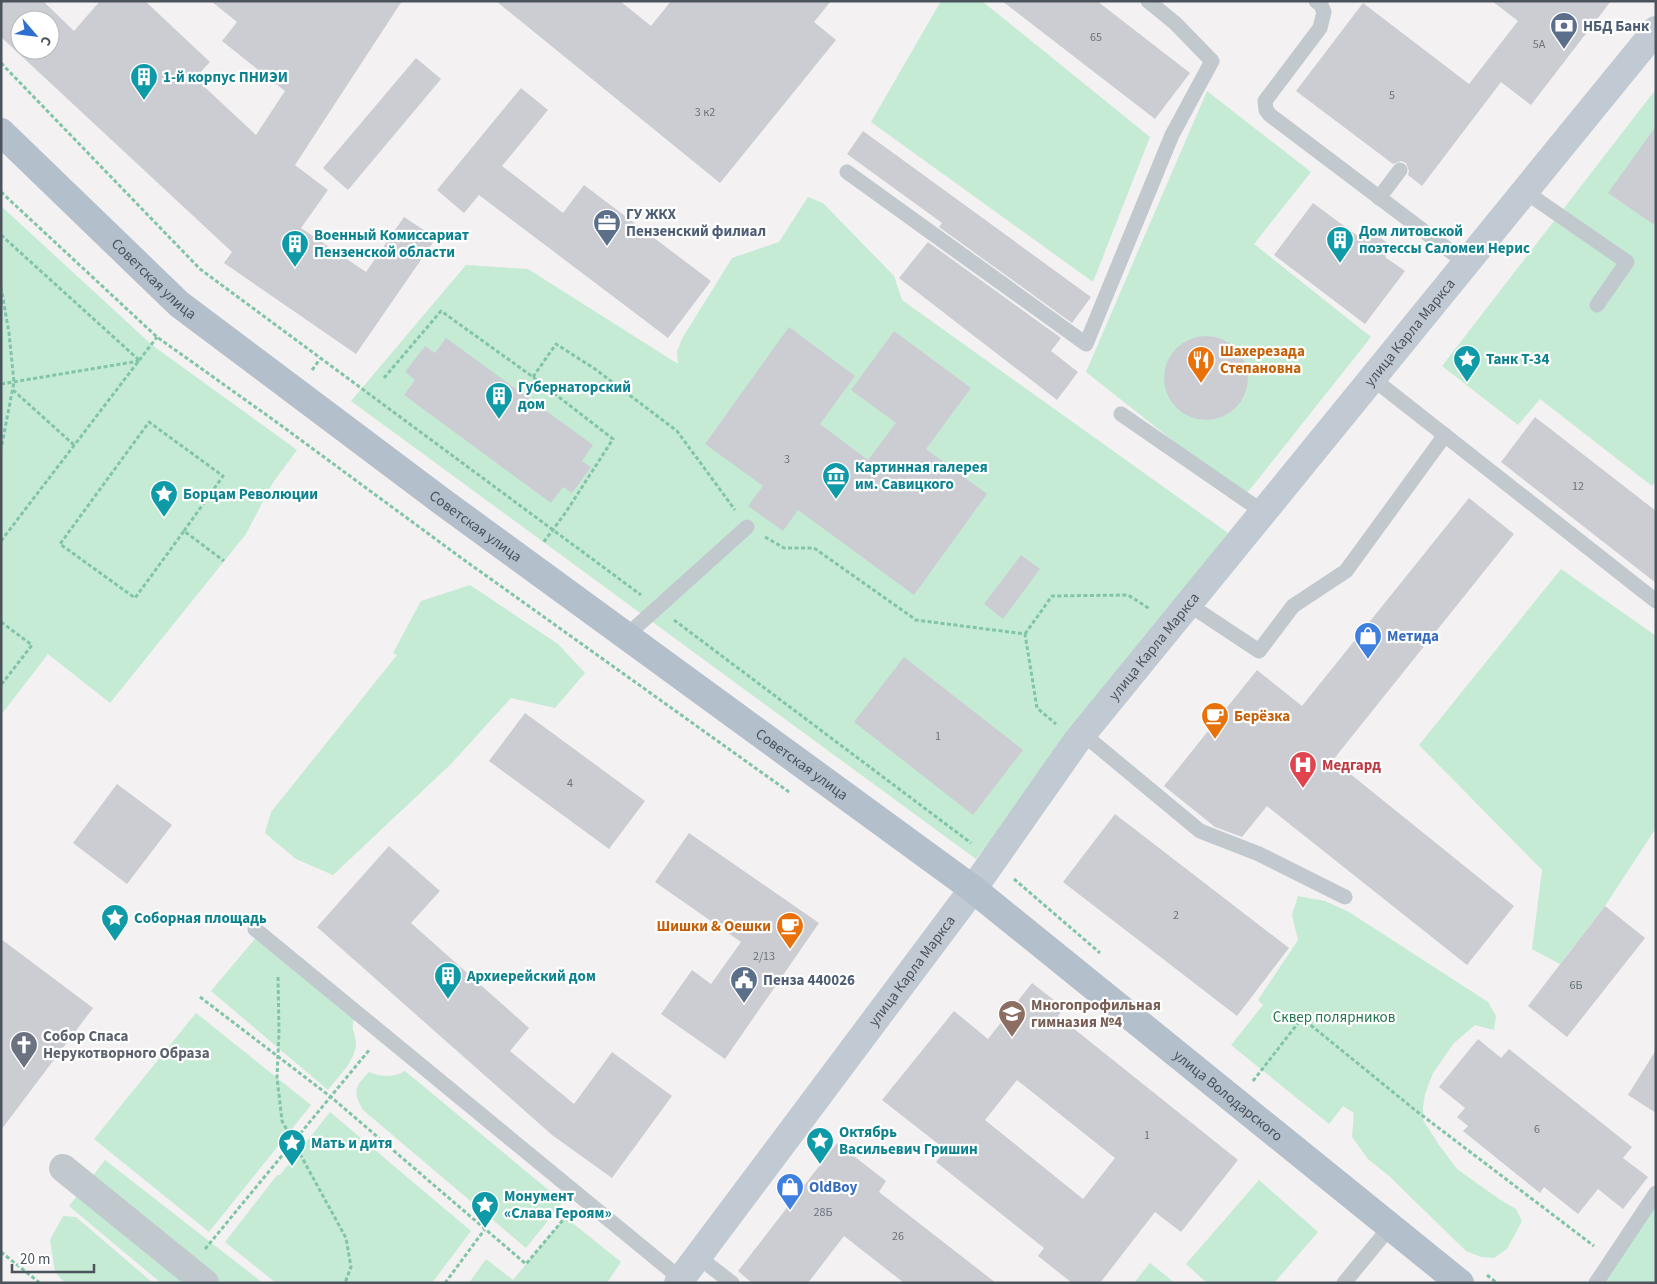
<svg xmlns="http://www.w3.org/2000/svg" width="1657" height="1284" font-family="'Source Sans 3',sans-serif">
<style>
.green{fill:#c5ebd5}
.building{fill:#cccdd3;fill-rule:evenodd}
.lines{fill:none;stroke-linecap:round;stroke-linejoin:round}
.path{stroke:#81c5a6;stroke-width:3;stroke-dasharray:4 2.5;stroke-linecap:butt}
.lane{stroke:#c1c8ce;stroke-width:15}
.street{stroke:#c1c8ce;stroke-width:28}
.secondary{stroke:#c1c9d2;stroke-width:28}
.primary{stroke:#b4bfcc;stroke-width:28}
.labels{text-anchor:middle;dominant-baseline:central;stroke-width:4.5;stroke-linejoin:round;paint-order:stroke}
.number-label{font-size:12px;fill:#6b727a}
.service-label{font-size:15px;font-weight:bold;fill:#4e5e75;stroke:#fff;text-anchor:start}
.culture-label{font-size:15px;font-weight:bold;fill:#0d838f;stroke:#fff;text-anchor:start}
.street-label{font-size:15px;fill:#4b535c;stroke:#fff}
.food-label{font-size:15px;font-weight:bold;fill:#c56008;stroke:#fff;text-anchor:start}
.shop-label{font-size:15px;font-weight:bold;fill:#366cbe;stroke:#fff;text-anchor:start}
.health-label{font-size:15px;font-weight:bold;fill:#be3a42;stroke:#fff;text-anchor:start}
.education-label{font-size:15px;font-weight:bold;fill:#785e54;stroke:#fff;text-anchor:start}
.park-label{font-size:15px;fill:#237750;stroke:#fff}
.worship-label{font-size:15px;font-weight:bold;fill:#5b616d;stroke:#fff;text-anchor:start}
</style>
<rect width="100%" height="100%" fill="#f3f1f1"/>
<g class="green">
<polygon points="941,1 982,1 1150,137 1093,282 871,122"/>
<polygon points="1656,89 1656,481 1652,486 1540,399 1518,425 1442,366"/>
<polygon points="1207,91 1311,172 1254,244 1371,337 1244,497 1086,372"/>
<polygon points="808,197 823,203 894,276 902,300 1228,533 976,859 351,401 466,265 528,269 678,364 677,351 683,337 732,258 779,242"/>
<polygon points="1,206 152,345 297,450 272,484 246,534 110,703 48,654 1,715"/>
<polygon points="1561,569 1656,636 1656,828 1605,906 1560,964 1532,949 1542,870 1419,745"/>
<polygon points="470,585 558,644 585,673 555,708 511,698 451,764 333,875 296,859 265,833 271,812 397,655 393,653 421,601"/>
<polygon points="1298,896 1325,901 1349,912 1488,1002 1496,1016 1494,1030 1475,1025 1454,1043 1433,1073 1425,1094 1423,1107 1423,1120 1439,1145 1457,1169 1499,1199 1516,1209 1522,1221 1507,1249 1494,1258 1481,1257 1466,1251 1389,1176 1368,1159 1352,1137 1354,1113 1343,1106 1329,1124 1231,1045 1263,1005 1258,1000 1298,940 1292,915"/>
<path d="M258 935 355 1016C350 1032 355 1030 356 1043 356 1060 338 1077 328 1090L211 991Z"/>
<polygon points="196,1013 311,1105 209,1232 94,1139"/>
<path d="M405 1071 563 1202 526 1248 363 1110C352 1090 355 1087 369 1072 382 1077 393 1078 405 1071Z"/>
<polygon points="330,1112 471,1231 432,1283 276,1283 225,1242 277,1175 280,1175"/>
<polygon points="105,1160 263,1283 161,1283 69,1206"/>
<polygon points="1259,1180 1318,1232 1274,1283 1207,1283 1186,1264"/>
<polygon points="1656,1205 1656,1283 1604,1283"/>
<polygon points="63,1216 76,1217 153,1283 65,1283 55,1272 50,1240"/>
<polygon points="565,1217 621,1262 607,1283 469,1283 486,1259 513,1280"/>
<polygon points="1150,1263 1175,1283 1134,1283"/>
</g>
<g class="building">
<path d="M1 1H43L74 31 100 1H145L210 62 195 78 256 135 285 91 222 41 237 22 211 1H402L295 165 328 190 301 228 366 272 404 217 436 238 356 354 224 263 232 252 1 37ZM20 20H50V50H20Z"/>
<polygon points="496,1 620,1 651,26 671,1 831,1 814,22 836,40 720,183"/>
<polygon points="1002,1 1097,1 1190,73 1155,119"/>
<polygon points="1492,1 1611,1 1531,105 1501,82 1422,186 1408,175 1409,171 1406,163 1401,161 1393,164 1296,91 1363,3 1469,84 1518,21"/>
<polygon points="416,58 441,79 348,190 323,168"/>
<polygon points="521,88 548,110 502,166 563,213 584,185 711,281 668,338 479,195 464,213 437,190"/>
<polygon points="1656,126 1656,226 1608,193"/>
<polygon points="863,131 1091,297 1072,323 939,227 942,223 847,154"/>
<polygon points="1313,203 1363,240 1370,230 1393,247 1385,257 1405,271 1365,324 1274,255"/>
<polygon points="928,242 1061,338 1051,351 1078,372 1057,400 899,278"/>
<polygon points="789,327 855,376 820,424 868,460 896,423 851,390 894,331 971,388 926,449 987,494 914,595 798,510 783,531 748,506 763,486 705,444"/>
<circle cx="1206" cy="378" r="42"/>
<polygon points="446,338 593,445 582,461 591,467 572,493 563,487 551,503 404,395 415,380 405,372 425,346 435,353"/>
<polygon points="1535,417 1656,511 1656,583 1501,462"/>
<polygon points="1469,498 1514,534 1333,760 1514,906 1467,965 1267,806 1242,837 1215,827 1164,786 1257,670 1302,706"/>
<polygon points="1021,555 1040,569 1003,619 984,604"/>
<polygon points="904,657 1023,750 973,815 854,722"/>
<polygon points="525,713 645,801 609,849 489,761"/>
<polygon points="117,784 172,825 127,884 73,843"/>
<polygon points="1115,814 1289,948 1237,1016 1063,882"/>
<polygon points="689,833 819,923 725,1059 661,1014 692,970 711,984 741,942 655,882"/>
<polygon points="389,846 440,891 411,923 529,1028 510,1051 574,1104 612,1052 672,1096 612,1178 552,1135 317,927"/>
<polygon points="1605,906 1645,938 1567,1037 1528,1006"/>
<polygon points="1,939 93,1008 1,1130"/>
<path d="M1032 983 1064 1008 1058 1016 1238 1160 1181 1232 1155 1212 1100 1283H1072L1038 1256 1044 1248 936 1162 946 1150 882 1100 954 1011 988 1039ZM1017 1080 1115 1158 1083 1199 985 1120Z"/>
<polygon points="1478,1039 1501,1058 1509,1049 1632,1147 1623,1158 1648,1177 1623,1209 1598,1189 1578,1214 1544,1187 1540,1193 1463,1131 1468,1126 1457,1117 1465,1108 1439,1087"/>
<polygon points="1656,1050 1656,1113 1628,1095"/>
<polygon points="837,1143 886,1181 879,1192 996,1283 904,1283 844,1236 808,1283 752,1283 738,1271"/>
</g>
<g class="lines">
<g class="path">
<polyline points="1,63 200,269 641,595"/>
<polyline points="1,192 157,337 275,421 460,557 789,792"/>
<polyline points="1,235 140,361"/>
<polyline points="1,287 9,333 14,382 1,449"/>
<polyline points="312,370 320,359"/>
<polyline points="533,377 556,344 595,369 677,431 735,510"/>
<polyline points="384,378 441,311 533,377 613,439 566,512 543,543"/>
<polyline points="1,384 139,361"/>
<polyline points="13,390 74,445"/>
<polyline points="184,531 223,476 149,422 60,544 135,598 184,531 224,561"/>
<polyline points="765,537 784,548 814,548 916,620 1025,634 1037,708 1056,724"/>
<polyline points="1,541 157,337"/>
<polyline points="674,620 971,843"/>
<polyline points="1,622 32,645 1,685"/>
<polyline points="1025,634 1052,596 1128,595 1150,609"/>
<polyline points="1014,879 1100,953"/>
<polyline points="278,977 279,1032 277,1077 282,1121 346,1238 351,1267 345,1283"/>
<polyline points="200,997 331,1097 526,1264 568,1214"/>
<polyline points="1253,1081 1302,1018 1415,1110 1594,1246"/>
<polyline points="205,1249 370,1049"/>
<polyline points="1,1252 40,1283"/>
<polyline points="1487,1275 1497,1283"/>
<polyline points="445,1283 485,1229"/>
</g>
<g class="lane">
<polyline points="1316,1 1321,5 1324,12 1320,28 1265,101 1266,110 1270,115 1466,263"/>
<polyline points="847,172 1086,344 1172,135 1212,61 1175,23 1148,1"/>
<polyline points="1524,191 1627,262 1597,305"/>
<polyline points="1379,198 1400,170"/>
<polyline points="1372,378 1656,601"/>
<polyline points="1121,414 1263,512"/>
<polyline points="1188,604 1259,651 1293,606 1346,571 1445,435"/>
<polyline points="626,636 747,527"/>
<polyline points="1083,734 1200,831 1259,854 1345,897"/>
<polyline points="255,929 681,1279"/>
<polyline points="697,1256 732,1283"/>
<polyline points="1344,1283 1390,1227"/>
<polyline points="1596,1283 1656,1193"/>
</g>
<polyline class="street" points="63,1168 205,1283"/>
<path class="secondary" id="s1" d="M678 1283 973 889 1076 742 1656 30"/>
<path class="primary" id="s2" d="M1 132 179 304 440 500 973 889 1460 1283"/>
</g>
<defs>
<symbol id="bank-pin" viewBox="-11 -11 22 30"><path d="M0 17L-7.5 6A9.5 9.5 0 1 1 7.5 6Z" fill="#5c6f8a" stroke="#fff"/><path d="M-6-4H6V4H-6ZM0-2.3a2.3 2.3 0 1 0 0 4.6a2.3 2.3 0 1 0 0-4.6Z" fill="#fff"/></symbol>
<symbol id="building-pin" viewBox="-11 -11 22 30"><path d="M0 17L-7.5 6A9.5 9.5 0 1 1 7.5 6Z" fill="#0f9aa8" stroke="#fff"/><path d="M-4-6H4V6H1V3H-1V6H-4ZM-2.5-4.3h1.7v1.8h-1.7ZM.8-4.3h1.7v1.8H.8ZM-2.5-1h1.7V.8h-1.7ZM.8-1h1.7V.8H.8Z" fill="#fff"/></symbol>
<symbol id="office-pin" viewBox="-11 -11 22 30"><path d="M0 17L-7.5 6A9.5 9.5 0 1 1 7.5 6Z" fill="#5c6f8a" stroke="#fff"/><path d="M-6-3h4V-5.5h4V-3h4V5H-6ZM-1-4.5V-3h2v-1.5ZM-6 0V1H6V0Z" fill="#fff"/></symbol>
<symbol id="sight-pin" viewBox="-11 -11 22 30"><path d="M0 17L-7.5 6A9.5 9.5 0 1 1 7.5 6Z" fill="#0f9aa8" stroke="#fff"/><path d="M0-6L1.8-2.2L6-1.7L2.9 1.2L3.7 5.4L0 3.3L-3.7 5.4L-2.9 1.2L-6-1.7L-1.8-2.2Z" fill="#fff"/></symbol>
<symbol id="restaurant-pin" viewBox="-11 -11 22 30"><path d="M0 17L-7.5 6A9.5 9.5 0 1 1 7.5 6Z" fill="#e8710a" stroke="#fff"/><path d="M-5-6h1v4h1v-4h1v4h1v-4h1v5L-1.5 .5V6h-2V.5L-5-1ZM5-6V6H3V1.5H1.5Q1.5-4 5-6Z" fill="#fff"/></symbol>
<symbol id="museum-pin" viewBox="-11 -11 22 30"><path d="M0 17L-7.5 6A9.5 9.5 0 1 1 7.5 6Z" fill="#0f9aa8" stroke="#fff"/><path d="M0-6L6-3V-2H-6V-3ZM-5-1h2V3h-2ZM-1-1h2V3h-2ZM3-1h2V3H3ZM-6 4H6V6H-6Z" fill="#fff"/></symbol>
<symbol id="shop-pin" viewBox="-11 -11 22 30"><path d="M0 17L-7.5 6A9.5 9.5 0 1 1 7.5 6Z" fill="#3f7fe0" stroke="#fff"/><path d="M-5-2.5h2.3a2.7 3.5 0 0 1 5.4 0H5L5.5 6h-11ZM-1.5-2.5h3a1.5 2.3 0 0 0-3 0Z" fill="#fff"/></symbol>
<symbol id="cafe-pin" viewBox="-11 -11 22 30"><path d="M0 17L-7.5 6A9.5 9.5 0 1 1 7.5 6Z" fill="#e8710a" stroke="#fff"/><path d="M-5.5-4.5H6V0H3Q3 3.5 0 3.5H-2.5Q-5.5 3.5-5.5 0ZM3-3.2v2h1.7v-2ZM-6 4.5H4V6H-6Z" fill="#fff"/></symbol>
<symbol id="hospital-pin" viewBox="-11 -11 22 30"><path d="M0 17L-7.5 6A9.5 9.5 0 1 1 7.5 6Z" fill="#e0444e" stroke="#fff"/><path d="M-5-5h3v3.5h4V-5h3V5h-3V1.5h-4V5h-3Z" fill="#fff"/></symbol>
<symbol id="civic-pin" viewBox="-11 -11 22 30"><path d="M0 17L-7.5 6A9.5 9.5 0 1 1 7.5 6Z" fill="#5c6f8a" stroke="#fff"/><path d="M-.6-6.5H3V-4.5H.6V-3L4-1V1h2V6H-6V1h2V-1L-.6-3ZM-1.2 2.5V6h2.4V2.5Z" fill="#fff"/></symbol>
<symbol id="school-pin" viewBox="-11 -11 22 30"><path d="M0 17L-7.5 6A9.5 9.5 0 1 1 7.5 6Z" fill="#8d6e63" stroke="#fff"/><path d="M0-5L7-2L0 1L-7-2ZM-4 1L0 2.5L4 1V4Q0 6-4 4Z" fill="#fff"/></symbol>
<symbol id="church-pin" viewBox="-11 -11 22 30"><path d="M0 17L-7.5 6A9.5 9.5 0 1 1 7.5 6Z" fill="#6b7280" stroke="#fff"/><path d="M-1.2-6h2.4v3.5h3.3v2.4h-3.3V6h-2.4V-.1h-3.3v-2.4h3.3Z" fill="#fff"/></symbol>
</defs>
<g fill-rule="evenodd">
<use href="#bank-pin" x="1548" y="10" width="32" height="43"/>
<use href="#building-pin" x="128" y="61" width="32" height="43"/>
<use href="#office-pin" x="591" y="207" width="32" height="43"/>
<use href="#building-pin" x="1324" y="224" width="32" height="43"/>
<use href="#building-pin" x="279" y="228" width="32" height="43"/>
<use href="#sight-pin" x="1451" y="343" width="32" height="43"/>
<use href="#restaurant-pin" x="1185" y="344" width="32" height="43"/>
<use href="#building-pin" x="483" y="380" width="32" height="43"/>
<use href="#museum-pin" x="820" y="460" width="32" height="43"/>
<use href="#sight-pin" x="148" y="478" width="32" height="43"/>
<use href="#shop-pin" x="1352" y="620" width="32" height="43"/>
<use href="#cafe-pin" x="1199" y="700" width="32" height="43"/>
<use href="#hospital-pin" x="1287" y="749" width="32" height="43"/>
<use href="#sight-pin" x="99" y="902" width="32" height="43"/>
<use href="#cafe-pin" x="774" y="910" width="32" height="43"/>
<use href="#building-pin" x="432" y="960" width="32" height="43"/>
<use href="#civic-pin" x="728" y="964" width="32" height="43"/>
<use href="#school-pin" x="996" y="998" width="32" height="43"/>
<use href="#church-pin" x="8" y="1029" width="32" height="43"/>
<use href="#sight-pin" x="804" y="1125" width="32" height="43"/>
<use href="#sight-pin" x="276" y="1127" width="32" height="43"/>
<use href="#shop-pin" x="774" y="1171" width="32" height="43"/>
<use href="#sight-pin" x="469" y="1189" width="32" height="43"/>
</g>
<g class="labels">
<g class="number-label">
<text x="1096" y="37">65</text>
<text x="1539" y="44">5А</text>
<text x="1392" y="95">5</text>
<text x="705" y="112">3 к2</text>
<text x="787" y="459">3</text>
<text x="1578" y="486">12</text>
<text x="938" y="736">1</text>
<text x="570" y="783">4</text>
<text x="1176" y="915">2</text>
<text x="764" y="956">2/13</text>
<text x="1576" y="985">6Б</text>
<text x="1537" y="1129">6</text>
<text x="1147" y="1135">1</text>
<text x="823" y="1212">28Б</text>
<text x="898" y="1236">26</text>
</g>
<g class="service-label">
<text x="1583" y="26">НБД Банк</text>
<text x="626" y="214">ГУ ЖКХ<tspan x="626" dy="17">Пензенский филиал</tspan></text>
<text x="763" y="980">Пенза 440026</text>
</g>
<g class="culture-label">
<text x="163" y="77">1-й корпус ПНИЭИ</text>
<text x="1359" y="231">Дом литовской<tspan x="1359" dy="17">поэтессы Саломеи Нерис</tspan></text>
<text x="314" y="235">Военный Комиссариат<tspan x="314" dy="17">Пензенской области</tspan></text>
<text x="1486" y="359">Танк Т-34</text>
<text x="518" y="387">Губернаторский<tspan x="518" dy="17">дом</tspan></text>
<text x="855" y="467">Картинная галерея<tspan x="855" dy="17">им. Савицкого</tspan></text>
<text x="183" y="494">Борцам Революции</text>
<text x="134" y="918">Соборная площадь</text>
<text x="467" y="976">Архиерейский дом</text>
<text x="839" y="1132">Октябрь<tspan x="839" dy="17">Васильевич Гришин</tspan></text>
<text x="311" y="1143">Мать и дитя</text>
<text x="504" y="1196">Монумент<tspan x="504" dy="17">«Слава Героям»</tspan></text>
</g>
<g class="street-label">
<text stroke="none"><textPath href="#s2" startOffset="212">Советская улица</textPath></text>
<text stroke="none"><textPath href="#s1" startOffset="1200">улица Карла Маркса</textPath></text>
<text stroke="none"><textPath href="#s2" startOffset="618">Советская улица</textPath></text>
<text stroke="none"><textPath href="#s1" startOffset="795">улица Карла Маркса</textPath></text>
<text stroke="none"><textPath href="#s2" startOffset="1022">Советская улица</textPath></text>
<text stroke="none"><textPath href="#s1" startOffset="390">улица Карла Маркса</textPath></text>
<text stroke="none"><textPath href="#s2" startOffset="1562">улица Володарского</textPath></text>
</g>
<g class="food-label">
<text x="1220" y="351">Шахерезада<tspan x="1220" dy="17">Степановна</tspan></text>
<text x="1234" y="716">Берёзка</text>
<text x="771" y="926" text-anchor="end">Шишки &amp; Оешки</text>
</g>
<g class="shop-label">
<text x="1387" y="636">Метида</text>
<text x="809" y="1187">OldBoy</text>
</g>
<g class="health-label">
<text x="1322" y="765">Медгард</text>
</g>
<g class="education-label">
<text x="1031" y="1005">Многопрофильная<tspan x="1031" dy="17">гимназия №4</tspan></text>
</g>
<g class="park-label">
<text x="1334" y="1017">Сквер полярников</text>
</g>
<g class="worship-label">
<text x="43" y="1036">Собор Спаса<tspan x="43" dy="17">Нерукотворного Образа</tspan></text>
</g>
</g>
<rect width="1657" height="1284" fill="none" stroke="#4b535c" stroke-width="5"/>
<g transform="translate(35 35) rotate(118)"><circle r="24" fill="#ffffff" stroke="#b7babe"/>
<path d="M0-4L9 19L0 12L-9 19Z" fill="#2f6fd0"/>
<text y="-8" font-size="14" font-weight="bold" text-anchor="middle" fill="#4b535c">С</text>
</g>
<path d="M12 1264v8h82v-8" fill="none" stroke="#4b535c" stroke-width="2.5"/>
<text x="20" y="1264" font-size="15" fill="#4b535c" stroke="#ffffff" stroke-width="4" paint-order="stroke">20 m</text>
</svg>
